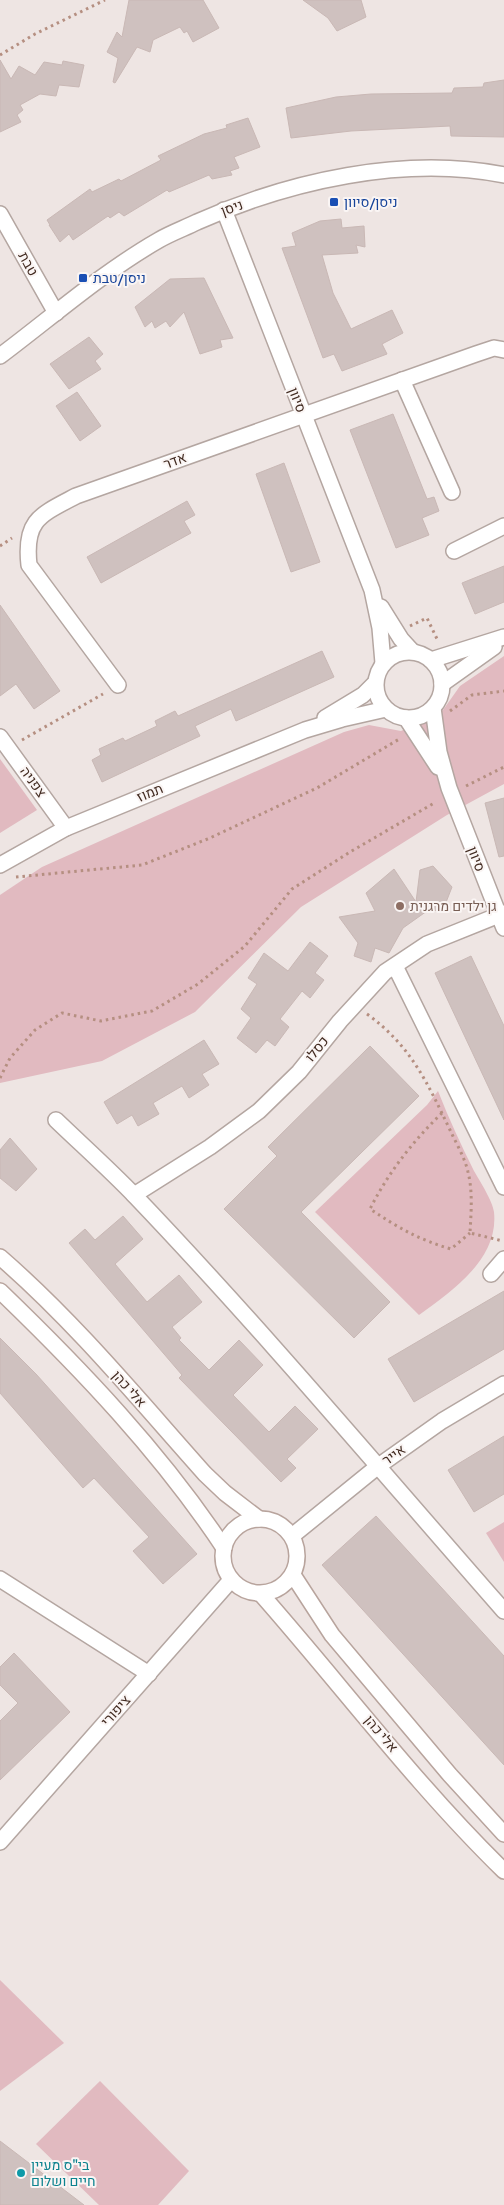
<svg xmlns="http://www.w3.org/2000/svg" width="504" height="2205" font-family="Signika,Heebo,sans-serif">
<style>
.green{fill:#e1bac0}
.building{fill:#cfc1bf;stroke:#c9b8b5}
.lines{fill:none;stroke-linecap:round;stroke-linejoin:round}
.street-casing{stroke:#b4a6a1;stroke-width:18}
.secondary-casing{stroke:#b8a49d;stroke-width:18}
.path{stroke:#b58f81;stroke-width:3;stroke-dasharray:2.5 4;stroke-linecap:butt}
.street{stroke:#fff;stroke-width:15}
.secondary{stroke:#fff;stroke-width:15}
.transit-dot{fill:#1a4fb4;stroke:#faf5f4;stroke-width:2}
.education-dot{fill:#8d6e63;stroke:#faf5f4;stroke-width:2}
.culture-dot{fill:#0f9aa8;stroke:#faf5f4;stroke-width:2}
.labels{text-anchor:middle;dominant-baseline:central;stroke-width:4;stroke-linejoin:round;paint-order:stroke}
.transit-label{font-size:14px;fill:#164399;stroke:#faf5f4;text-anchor:start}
.street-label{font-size:14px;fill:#422b21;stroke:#faf5f4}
.education-label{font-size:14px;fill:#785e54;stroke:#faf5f4;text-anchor:start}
.culture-label{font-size:14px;fill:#0d838f;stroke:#faf5f4;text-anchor:start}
</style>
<rect width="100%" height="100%" fill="#eee5e3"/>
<g class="green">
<polygon points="504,656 504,784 447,815 301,907 195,1012 102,1061 0,1083 0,895 42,867 344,732 369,725 401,731 443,710 460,686"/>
<polygon points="0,759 37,810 0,833"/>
<path d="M438 1091C449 1119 461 1145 474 1171 480 1181 493 1202 494 1212 499 1259 452 1291 419 1315L315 1212 427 1105Z"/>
<polygon points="504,1522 504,1562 486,1533"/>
<polygon points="0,1980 64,2043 0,2091"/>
<polygon points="100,2081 189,2171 158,2205 99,2205 36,2144"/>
</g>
<g class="building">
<polygon points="129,0 203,0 219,28 193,42 187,31 184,33 180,27 153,40 150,52 137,47 115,83 113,82 118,58 107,52 117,32 122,37"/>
<polygon points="303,0 361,0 366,17 337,31 328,18"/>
<polygon points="0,60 11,79 19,66 35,75 44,62 62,65 63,61 84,65 79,87 59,85 56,96 40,94 20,105 23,110 17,115 21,122 0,132"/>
<polygon points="504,80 504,137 451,136 450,126 351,131 291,138 286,108 336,97 371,94 452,93 454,88 483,87 484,83"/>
<polygon points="248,118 260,147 234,157 239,168 230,171 232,175 212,179 209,175 169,192 167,190 124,216 119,212 110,218 108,216 73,240 69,234 60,242 49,225 50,225 47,220 90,189 92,192 119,179 121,181 161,160 158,156 204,134 227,128 226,125"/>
<polygon points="341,219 342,228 364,226 365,247 356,245 358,253 322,255 333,293 351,329 392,310 403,333 382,344 387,354 342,371 334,354 323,358 282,248 296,246 292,233 320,221"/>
<polygon points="204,278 233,338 220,340 222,347 200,354 184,312 170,327 166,321 155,328 152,321 145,327 135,307 170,279"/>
<polygon points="89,337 103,354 95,361 101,369 69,389 50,364"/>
<polygon points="77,392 101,426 80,441 56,406"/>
<polygon points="393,414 427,499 434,497 439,511 422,518 429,535 396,548 350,430"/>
<polygon points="284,463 320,562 291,572 256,474"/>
<polygon points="187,501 195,515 184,521 191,533 101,583 87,557"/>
<polygon points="504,566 504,602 475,614 462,583"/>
<polygon points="0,605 60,691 34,709 16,684 0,696"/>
<polygon points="322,651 334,677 236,721 231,709 195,726 200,736 102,782 92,760 101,755 99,749 123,738 125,741 157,726 155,721 175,711 178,716"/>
<polygon points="504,798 504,856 499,857 485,803"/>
<polygon points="433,866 452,887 443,910 427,911 403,928 389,953 375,948 371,962 354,956 358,943 339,917 375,911 366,893 394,869 416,902 420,870"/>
<polygon points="310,942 328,956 315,973 324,980 310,998 302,991 280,1019 289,1027 275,1046 267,1040 256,1053 237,1038 251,1018 241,1009 257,984 248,978 264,953 288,971"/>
<polygon points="471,956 504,1026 504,1120 435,973"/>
<polygon points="204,1040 219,1064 202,1074 209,1085 189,1098 182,1086 153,1103 159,1114 138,1126 132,1115 117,1124 104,1102"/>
<polygon points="370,1046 419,1096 301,1212 390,1302 354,1338 224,1209 277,1156 268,1147"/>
<polygon points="10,1138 37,1169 16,1191 0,1178 0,1150"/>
<polygon points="123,1216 143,1239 115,1264 147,1302 179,1275 202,1302 172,1327 181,1338 179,1340 209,1370 239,1340 263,1365 233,1395 269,1432 295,1406 318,1429 287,1459 296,1468 281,1482 179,1378 182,1375 69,1243 85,1229 95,1240"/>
<polygon points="504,1291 504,1349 414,1402 388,1359"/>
<polygon points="0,1338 36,1374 197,1554 163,1584 133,1551 149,1537 94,1478 83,1488 0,1393"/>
<polygon points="504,1436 504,1494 474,1512 448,1470"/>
<polygon points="376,1516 504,1656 504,1765 322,1565"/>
<polygon points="14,1653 70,1712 0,1780 0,1721 18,1703 0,1685 0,1667"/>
<polygon points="0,2141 84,2205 0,2205"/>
</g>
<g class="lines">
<defs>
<g id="street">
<polyline points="224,210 372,590 380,628 383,663"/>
<polyline points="0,214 56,313"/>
<path d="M0 356C52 317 103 272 159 240 171 233 185 228 197 222 289 181 404 155 504 175"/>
<polyline points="402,380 452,492"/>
<polyline points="454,551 504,526"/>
<polyline points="381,607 401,639 412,651"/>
<circle cx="409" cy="685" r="33"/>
<polyline points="431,660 504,637"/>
<polyline points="442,684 494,647"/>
<path d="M118 685 29 565C24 520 40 515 76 496L476 354 494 348 504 350"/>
<polyline points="433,708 439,752 449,788 504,928"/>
<polyline points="325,718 363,695 375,683"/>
<polyline points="406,718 438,767"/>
<polyline points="0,737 66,828"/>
<polyline points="0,865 66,828 305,730 342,719 386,709"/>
<polyline points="395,966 504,1187"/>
<path d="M56 1120C82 1145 110 1170 135 1196 263 1330 382 1472 504 1611"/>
<polyline points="134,1195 210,1147 259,1111 299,1072 340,1021 385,972 427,944 504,913"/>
<polyline points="491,1274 504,1259"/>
<polyline points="292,1536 377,1467 442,1421 504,1384"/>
<polyline points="0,1579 149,1674"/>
<polyline points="0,1842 231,1580"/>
</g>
<g id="secondary">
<path d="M0 1257C75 1322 139 1400 205 1474L225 1493 259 1519"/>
<path d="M0 1291C82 1370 161 1453 224 1548"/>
<circle cx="260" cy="1556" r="37"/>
<polyline points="293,1575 332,1635 450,1775 504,1834"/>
<path d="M261 1594C342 1686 416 1785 504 1871"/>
</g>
</defs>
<use href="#street" class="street-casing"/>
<use href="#secondary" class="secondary-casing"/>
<g class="path">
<polyline points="0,55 35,34 105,0"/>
<polyline points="0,546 12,538"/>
<polyline points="410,626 427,618 438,641"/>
<polyline points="450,711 472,695 504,691"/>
<polyline points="22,740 103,694"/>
<polyline points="466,786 504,767"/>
<polyline points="16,877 142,865 210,838 317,788 401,738"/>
<path d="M367 1014C411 1046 427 1082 450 1130 456 1143 465 1158 468 1172 473 1192 471 1213 470 1233L503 1241"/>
<polyline points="0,1078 10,1058 35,1030 62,1013 101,1021 152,1011 198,984 245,946 292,889 350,852 436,802"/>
<path d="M442 1113C413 1141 388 1173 370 1209 399 1228 417 1239 451 1249L470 1233"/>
</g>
<use href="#street" class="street"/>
<use href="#secondary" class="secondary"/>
</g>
<g class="transit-dot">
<rect x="329" y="197" width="10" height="10" rx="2.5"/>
<rect x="78" y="273" width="10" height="10" rx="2.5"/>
</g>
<circle class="education-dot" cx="400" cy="906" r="5"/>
<circle class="culture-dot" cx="21" cy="2173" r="5"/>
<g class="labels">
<g class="transit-label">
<text x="344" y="202">ניסן/סיוון</text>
<text x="93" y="278">ניסן/טבת</text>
</g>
<g class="street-label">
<text transform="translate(232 208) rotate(-20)">ניסן</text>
<text transform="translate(28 264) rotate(61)">טבת</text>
<text transform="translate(297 400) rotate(69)">סיוון</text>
<text transform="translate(175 461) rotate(-20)">אדר</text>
<text transform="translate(33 782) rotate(54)">צפניה</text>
<text transform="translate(150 793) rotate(-22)">תמוז</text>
<text transform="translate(476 859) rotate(69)">סיוון</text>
<text transform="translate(317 1049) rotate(-51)">כסלו</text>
<text transform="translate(129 1389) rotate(48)">אלי כהן</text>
<text transform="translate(394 1455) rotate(-35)">אייר</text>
<text transform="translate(116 1711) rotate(-48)">ציפורי</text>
<text transform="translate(381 1734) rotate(50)">אלי כהן</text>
</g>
<g class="education-label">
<text x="410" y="906">גן ילדים מרגנית</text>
</g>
<g class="culture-label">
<text x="31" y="2165">בי"ס מעיין<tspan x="31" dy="16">חיים ושלום</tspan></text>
</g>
</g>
</svg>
